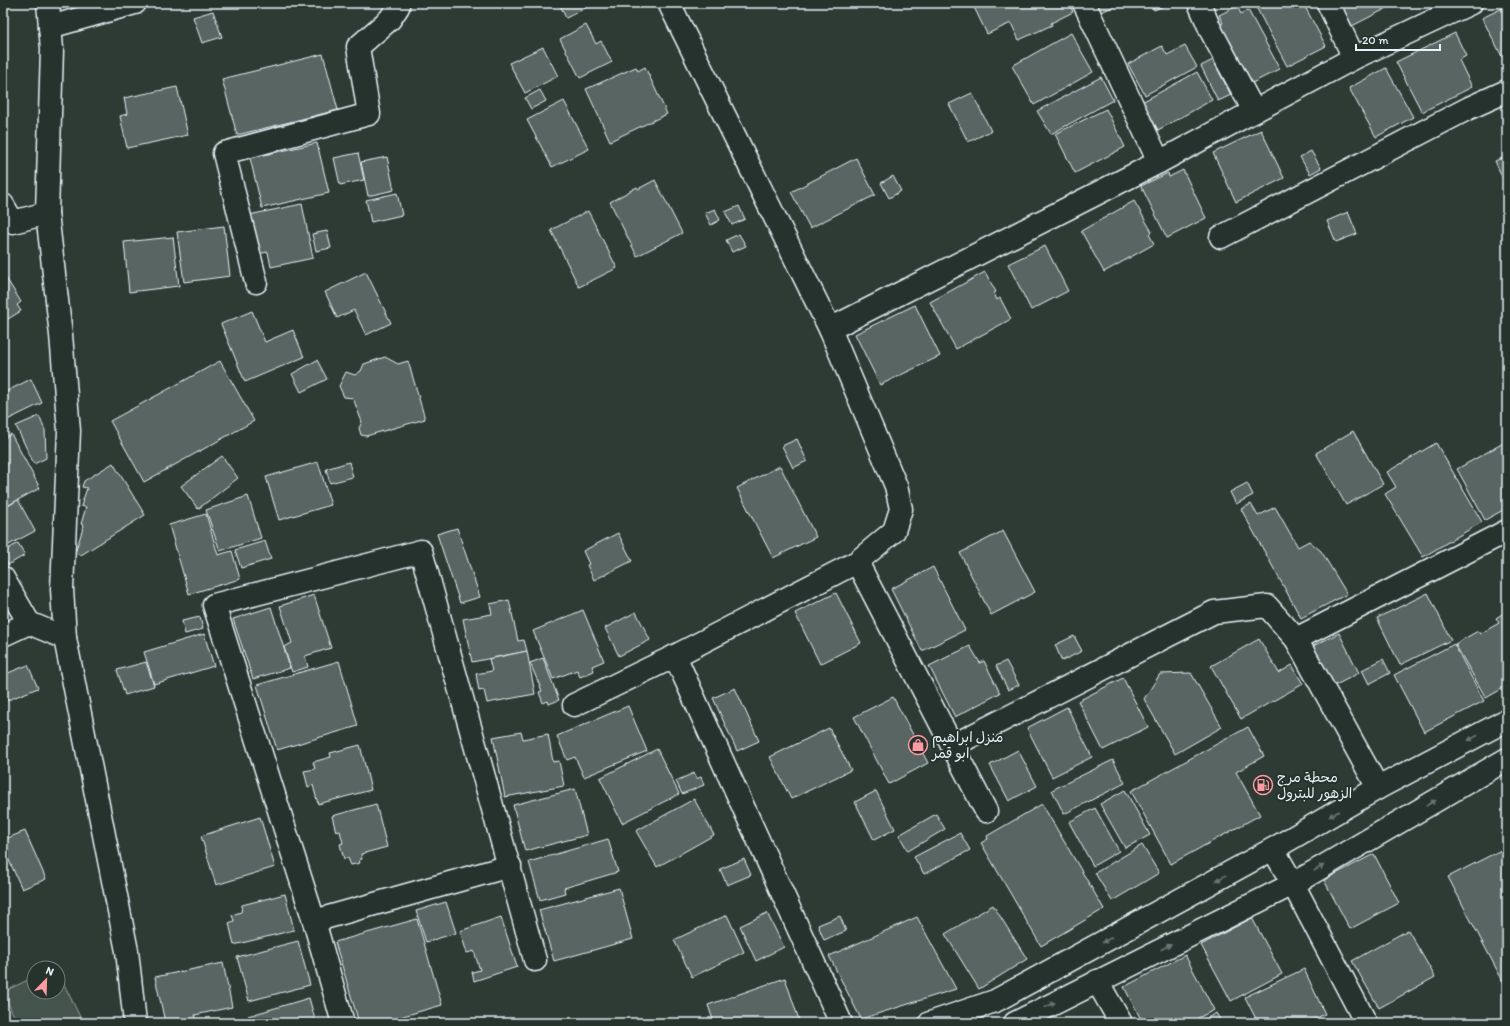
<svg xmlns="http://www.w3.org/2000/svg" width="1510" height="1026" font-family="Itim,'Playpen Sans Arabic',sans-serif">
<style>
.green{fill:#45524e;stroke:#96a2a3}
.building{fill:#596563;stroke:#e8f1f8}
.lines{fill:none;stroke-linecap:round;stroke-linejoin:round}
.minor-casing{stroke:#e8f1f8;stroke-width:25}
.minor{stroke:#26332d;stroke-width:22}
.oneway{fill:#6a7674}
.labels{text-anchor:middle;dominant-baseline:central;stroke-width:4;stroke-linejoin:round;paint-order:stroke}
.poi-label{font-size:14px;fill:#e8f1f8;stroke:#26332d;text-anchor:start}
</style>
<rect width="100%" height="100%" fill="#2e3b35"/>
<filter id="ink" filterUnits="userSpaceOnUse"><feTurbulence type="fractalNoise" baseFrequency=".025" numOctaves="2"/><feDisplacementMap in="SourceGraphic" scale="8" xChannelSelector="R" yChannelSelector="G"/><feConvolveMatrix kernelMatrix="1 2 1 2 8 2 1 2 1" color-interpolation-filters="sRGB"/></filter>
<g filter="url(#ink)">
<polygon class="green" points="58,972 83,1023 17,1023 3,992 34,977 34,992 58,992"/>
<g class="building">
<polygon points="559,3 595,3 566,18"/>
<polygon points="972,3 1069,3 1073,12 1051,23 1052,25 1019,40 1011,23 987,34"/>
<polygon points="1090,3 1121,3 1095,15"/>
<polygon points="1151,3 1171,3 1154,10"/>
<polygon points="1258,3 1303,3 1326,46 1287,66 1255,5"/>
<polygon points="1340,3 1397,3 1352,26"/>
<polygon points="1237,6 1241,14 1248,10 1280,69 1248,85 1216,27 1223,23 1219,15"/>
<polygon points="1507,6 1507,66 1482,18"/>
<polygon points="213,11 222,37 202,43 193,17"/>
<polygon points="586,25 596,44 601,41 612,62 580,78 560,39"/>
<polygon points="1071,33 1093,72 1034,105 1012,66"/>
<polygon points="1455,33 1466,56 1459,60 1472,87 1422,112 1396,62"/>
<polygon points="1162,46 1167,55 1185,46 1197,67 1145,95 1128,64"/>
<polygon points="543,47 558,76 525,93 509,63"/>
<polygon points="323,54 338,110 237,135 222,79"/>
<polygon points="1213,60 1231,95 1218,101 1201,66"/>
<polygon points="636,67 638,71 645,67 667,114 610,141 586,89"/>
<polygon points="1386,68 1413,117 1376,137 1349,88"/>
<polygon points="1197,72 1212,100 1158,130 1142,102"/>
<polygon points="1101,77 1113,100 1051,134 1037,111"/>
<polygon points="177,87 188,135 127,148 120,116 127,114 124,98"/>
<polygon points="540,90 546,101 531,109 525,98"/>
<polygon points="972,93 991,131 968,142 949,104"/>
<polygon points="564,101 589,149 552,167 527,120"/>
<polygon points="1106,109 1125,147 1075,173 1055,134"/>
<polygon points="1261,130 1284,178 1236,202 1213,153"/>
<polygon points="317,143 329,193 262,208 250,158"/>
<polygon points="1311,151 1321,168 1310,174 1300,157"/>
<polygon points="358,153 364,180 340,185 334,158"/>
<polygon points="1507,156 1507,177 1503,179 1495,161"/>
<polygon points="387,157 394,190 368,196 361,162"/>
<polygon points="856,158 875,195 810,228 791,192"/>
<polygon points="1183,170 1206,218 1167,238 1141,186 1168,173 1169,177"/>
<polygon points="893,176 901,191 889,198 881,183"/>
<polygon points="655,180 682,233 637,256 610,202 637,187 638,189"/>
<polygon points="397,193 402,215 371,222 366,200"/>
<polygon points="1134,201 1152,232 1149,234 1154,244 1104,272 1081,231"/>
<polygon points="302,204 313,258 271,267 268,252 252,255 244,216"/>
<polygon points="739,206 745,219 732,225 725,212"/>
<polygon points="715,209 720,220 711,225 705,213"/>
<polygon points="588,211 617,268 579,287 551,230"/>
<polygon points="1348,212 1357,234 1336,242 1327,221"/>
<polygon points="224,226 230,276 184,282 177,232"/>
<polygon points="327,231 331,248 316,251 312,234"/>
<polygon points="739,234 746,246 732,252 726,240"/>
<polygon points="173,237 179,286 129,292 124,242"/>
<polygon points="1045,246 1068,291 1031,310 1008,264"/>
<polygon points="366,272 391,323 366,335 354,310 337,318 325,292"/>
<polygon points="985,272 996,292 994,293 997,300 1000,298 1011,319 956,349 930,302"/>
<polygon points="3,273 21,302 17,305 21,311 3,322"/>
<polygon points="915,305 940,356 880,385 855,334"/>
<polygon points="252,311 265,342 293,330 304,357 245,382 221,324"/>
<polygon points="385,357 398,364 408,361 425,419 366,436 361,435 359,428 362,422 353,398 344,397 339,386 346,372 355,375 361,371 364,364"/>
<polygon points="317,360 327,379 301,392 292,374"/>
<polygon points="220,361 254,421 144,482 110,421"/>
<polygon points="31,379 42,403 3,422 3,393"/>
<polygon points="39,416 45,430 46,458 34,464 16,426"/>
<polygon points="1353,431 1383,484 1346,505 1316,453"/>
<polygon points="11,434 40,488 3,508 3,439"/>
<polygon points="797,439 807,461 793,468 782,446"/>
<polygon points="1507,441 1507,508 1485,520 1457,469"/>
<polygon points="1436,443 1482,522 1423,557 1385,494 1396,487 1387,472"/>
<polygon points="222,456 238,478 198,509 181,486"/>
<polygon points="318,462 331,505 279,520 266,477"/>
<polygon points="349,462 353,477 330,483 326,469"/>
<polygon points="113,463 145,515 81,555 75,553 84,525 81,524 86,507 81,506 87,488 82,487 84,481"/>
<polygon points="780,466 816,537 773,558 737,488"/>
<polygon points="1247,483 1253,495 1236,504 1230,492"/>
<polygon points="248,496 261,538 220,551 206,510"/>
<polygon points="18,500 35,531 3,548 3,509"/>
<polygon points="1251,504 1258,516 1275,507 1298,547 1309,541 1321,551 1347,594 1301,618 1241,509"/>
<polygon points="206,514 218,555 232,551 240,579 189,594 169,525"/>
<polygon points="457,528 480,597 460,603 437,534"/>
<polygon points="1003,531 1035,592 991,615 960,553"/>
<polygon points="618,533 632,561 594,580 587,565 589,564 583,551"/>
<polygon points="265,541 271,559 241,568 235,550"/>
<polygon points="18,543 25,555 8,565 3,556 3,552"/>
<polygon points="933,567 965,630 922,651 891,589"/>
<polygon points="836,593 861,643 820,664 795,613"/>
<polygon points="1428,593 1451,640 1400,665 1377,618"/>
<polygon points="314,595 331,648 305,656 308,667 292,672 284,647 292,643 280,606"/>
<polygon points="509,600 518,641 524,640 527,651 472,662 463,619 492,614 490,604"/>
<polygon points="271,607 290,668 253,679 233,619"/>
<polygon points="583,610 604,661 592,666 594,671 580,677 577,670 553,679 533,631"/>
<polygon points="1507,611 1507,686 1486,698 1455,644 1478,631 1480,634 1499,623 1496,618"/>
<polygon points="636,612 650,640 619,656 605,628"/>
<polygon points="200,617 203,629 185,634 182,621"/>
<polygon points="1339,633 1359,673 1332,687 1311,647"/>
<polygon points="204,634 214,666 154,684 144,652"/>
<polygon points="1074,636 1082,651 1062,661 1055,645"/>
<polygon points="1259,639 1279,673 1292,665 1303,684 1241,719 1211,666"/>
<polygon points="1454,644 1484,701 1424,732 1394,675"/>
<polygon points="970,646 980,663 984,661 1000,693 955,717 929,666"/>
<polygon points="527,651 535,694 487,703 484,690 479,691 476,674 492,671 489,659"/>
<polygon points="543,658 559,700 549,704 548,701 543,703 539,692 542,691 530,663"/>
<polygon points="1383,659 1390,673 1369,684 1362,670"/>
<polygon points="339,661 358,726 277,750 257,685"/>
<polygon points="1006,661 1019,685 1008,690 996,666"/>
<polygon points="146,662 154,686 125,695 117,670"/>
<polygon points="28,665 38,688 3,702 3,675"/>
<polygon points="1191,673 1222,727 1175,754 1144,699 1160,674"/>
<polygon points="1123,678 1148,727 1103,750 1078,701"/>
<polygon points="735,688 759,741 737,751 713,698"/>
<polygon points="893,697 928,763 889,784 854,717"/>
<polygon points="628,706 647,751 584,777 575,757 567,760 557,736"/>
<polygon points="1067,707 1092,757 1052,777 1027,728"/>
<polygon points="1248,727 1264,756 1236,772 1260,815 1171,864 1131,791"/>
<polygon points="829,728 851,770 791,799 770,757"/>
<polygon points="521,732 523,739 548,734 553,762 559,761 564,786 505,797 493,737"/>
<polygon points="360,745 371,790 318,804 313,785 308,787 304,771 315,769 313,762 331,757 330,753"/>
<polygon points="657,749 679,794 622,823 600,778"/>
<polygon points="1018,750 1037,786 1009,801 990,765"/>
<polygon points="1113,760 1125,783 1064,814 1052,790"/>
<polygon points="694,773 696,779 701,777 704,785 682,794 676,781"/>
<polygon points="575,789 587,835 525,851 513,805"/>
<polygon points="1125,790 1150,835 1125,848 1100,804"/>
<polygon points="876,791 895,829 874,840 855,802"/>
<polygon points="694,799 714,835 657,867 636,831"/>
<polygon points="376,804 387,847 361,854 362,859 359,860 360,863 351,865 348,858 344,859 340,844 343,843 340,831 336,832 332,816"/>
<polygon points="1042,804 1104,909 1041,946 981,843 988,839 987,836"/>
<polygon points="1095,808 1119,851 1093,866 1069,822"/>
<polygon points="936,814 945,829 908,851 899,835"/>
<polygon points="260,817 275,867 216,885 201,836"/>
<polygon points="25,831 46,879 22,889 3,847 3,840"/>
<polygon points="960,833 970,850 924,874 914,857"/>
<polygon points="608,839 618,872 564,888 565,893 540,900 529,862"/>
<polygon points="1142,845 1159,873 1112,901 1095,873"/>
<polygon points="1507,847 1507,989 1448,877"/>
<polygon points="1374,854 1399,903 1350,929 1324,880"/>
<polygon points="744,859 751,875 727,885 720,869"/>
<polygon points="619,888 633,939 554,961 539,910"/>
<polygon points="285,894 294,930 234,945 229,923 234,921 232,915 241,912 242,905"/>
<polygon points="446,902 456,933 426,942 416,911"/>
<polygon points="993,905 1027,959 979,989 945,934"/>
<polygon points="767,913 784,947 756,961 740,926"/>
<polygon points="727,915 744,952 692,977 674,940"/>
<polygon points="840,916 846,931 824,940 818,925"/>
<polygon points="501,917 517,967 474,981 472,972 480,970 474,951 467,953 460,931"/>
<polygon points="917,917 956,989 861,1019 829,956"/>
<polygon points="1252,918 1282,974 1231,1001 1201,945"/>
<polygon points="417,919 442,1005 379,1023 359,1023 335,942"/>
<polygon points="1408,930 1435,977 1379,1008 1352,961"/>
<polygon points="298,941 310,985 249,1001 237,957"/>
<polygon points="1185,955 1214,1010 1188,1023 1143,1023 1124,987"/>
<polygon points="3,957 9,968 3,972"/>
<polygon points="223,963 232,1007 195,1015 197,1023 184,1023 182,1018 165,1022 155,977"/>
<polygon points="1304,969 1325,1014 1306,1023 1258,1023 1245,997"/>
<polygon points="785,978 800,1023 714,1023 708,1005"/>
<polygon points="309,998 316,1023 250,1023 248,1016"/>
<polygon points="1216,1013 1222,1023 1204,1023 1202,1021"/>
</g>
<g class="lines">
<defs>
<g id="minor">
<polyline points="48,3 52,49 47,213 61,335 69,431 62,589 65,638 127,951 135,1023"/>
<polyline points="1084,3 1159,162"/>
<polyline points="1199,3 1211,31 1254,111"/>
<polyline points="1328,3 1354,58"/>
<polyline points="50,27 135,3"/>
<polyline points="3,205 13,222 47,213"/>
<polyline points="1221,237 1469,108 1507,91"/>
<polyline points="256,282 224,153 369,114 358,47 390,19 398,7 397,3"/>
<polyline points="830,329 1159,162 1354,58 1471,3"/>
<polyline points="857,562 986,811"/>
<polyline points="3,578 29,623 65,638"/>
<polyline points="3,635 29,623"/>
<polyline points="1296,639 1507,531"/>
<polyline points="675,656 841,1023"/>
<polyline points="574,705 675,656 857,562 894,531 901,509 896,486 830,329 669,3"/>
<polyline points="952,746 1214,612 1267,606 1296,639 1378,788"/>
<polyline points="1273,849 1293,884 1366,1023"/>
<polyline points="314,921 510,866"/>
<polyline points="1097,981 1121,1023"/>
<polyline points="343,1023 314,921 214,605 421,551 535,960"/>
<polyline points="930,1023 995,1001 1273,849 1378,788 1507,720"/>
<polyline points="1015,1023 1293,884 1507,759"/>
</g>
</defs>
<use href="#minor" class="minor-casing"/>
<use href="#minor" class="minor"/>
</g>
<defs><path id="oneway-solid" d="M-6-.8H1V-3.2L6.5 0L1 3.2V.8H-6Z"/></defs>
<g class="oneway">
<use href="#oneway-solid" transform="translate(1473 738) rotate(152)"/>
<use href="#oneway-solid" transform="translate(1431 803) rotate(-30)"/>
<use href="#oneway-solid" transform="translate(1334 814) rotate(150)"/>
<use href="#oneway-solid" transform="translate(1319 868) rotate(-30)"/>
<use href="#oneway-solid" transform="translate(1221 878) rotate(151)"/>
<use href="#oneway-solid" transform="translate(1107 940) rotate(151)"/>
<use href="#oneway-solid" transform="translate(1166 947) rotate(-27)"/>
<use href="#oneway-solid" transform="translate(1050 1005) rotate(-27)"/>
</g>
</g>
<defs>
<symbol id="shop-ring" viewBox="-11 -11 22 22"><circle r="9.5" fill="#26332d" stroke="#ff9aa2" stroke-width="1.5"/><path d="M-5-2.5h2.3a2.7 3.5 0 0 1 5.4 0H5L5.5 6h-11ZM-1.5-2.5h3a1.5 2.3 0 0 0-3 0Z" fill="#ff9aa2"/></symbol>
<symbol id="fuel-ring" viewBox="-11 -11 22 22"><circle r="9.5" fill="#26332d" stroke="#ff9aa2" stroke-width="1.5"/><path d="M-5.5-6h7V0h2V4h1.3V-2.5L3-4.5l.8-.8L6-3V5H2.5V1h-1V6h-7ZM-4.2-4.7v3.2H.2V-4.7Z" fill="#ff9aa2"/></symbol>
</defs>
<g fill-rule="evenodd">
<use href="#shop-ring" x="907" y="734" width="22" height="22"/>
<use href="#fuel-ring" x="1252" y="774" width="22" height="22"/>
</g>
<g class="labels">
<g class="poi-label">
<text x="932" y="737">منزل ابراهيم<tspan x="932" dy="16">ابو قمر</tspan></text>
<text x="1277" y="777">محطة مرج<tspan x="1277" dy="16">الزهور للبترول</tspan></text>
</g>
</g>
<rect width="1510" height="1026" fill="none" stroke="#26332d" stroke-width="16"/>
<rect x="8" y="8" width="1494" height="1010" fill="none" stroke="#e8f1f8" stroke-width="1.5" filter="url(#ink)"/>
<g transform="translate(46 980) rotate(23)"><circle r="19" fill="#26332d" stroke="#747f7e"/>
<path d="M0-3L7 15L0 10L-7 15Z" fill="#ff9aa2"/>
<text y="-6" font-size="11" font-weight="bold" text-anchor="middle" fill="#e8f1f8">N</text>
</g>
<path d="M1356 44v6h84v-6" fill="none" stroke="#e8f1f8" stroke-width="2"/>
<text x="1362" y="44" font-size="12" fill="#e8f1f8" stroke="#26332d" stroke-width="3" paint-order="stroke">20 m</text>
</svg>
